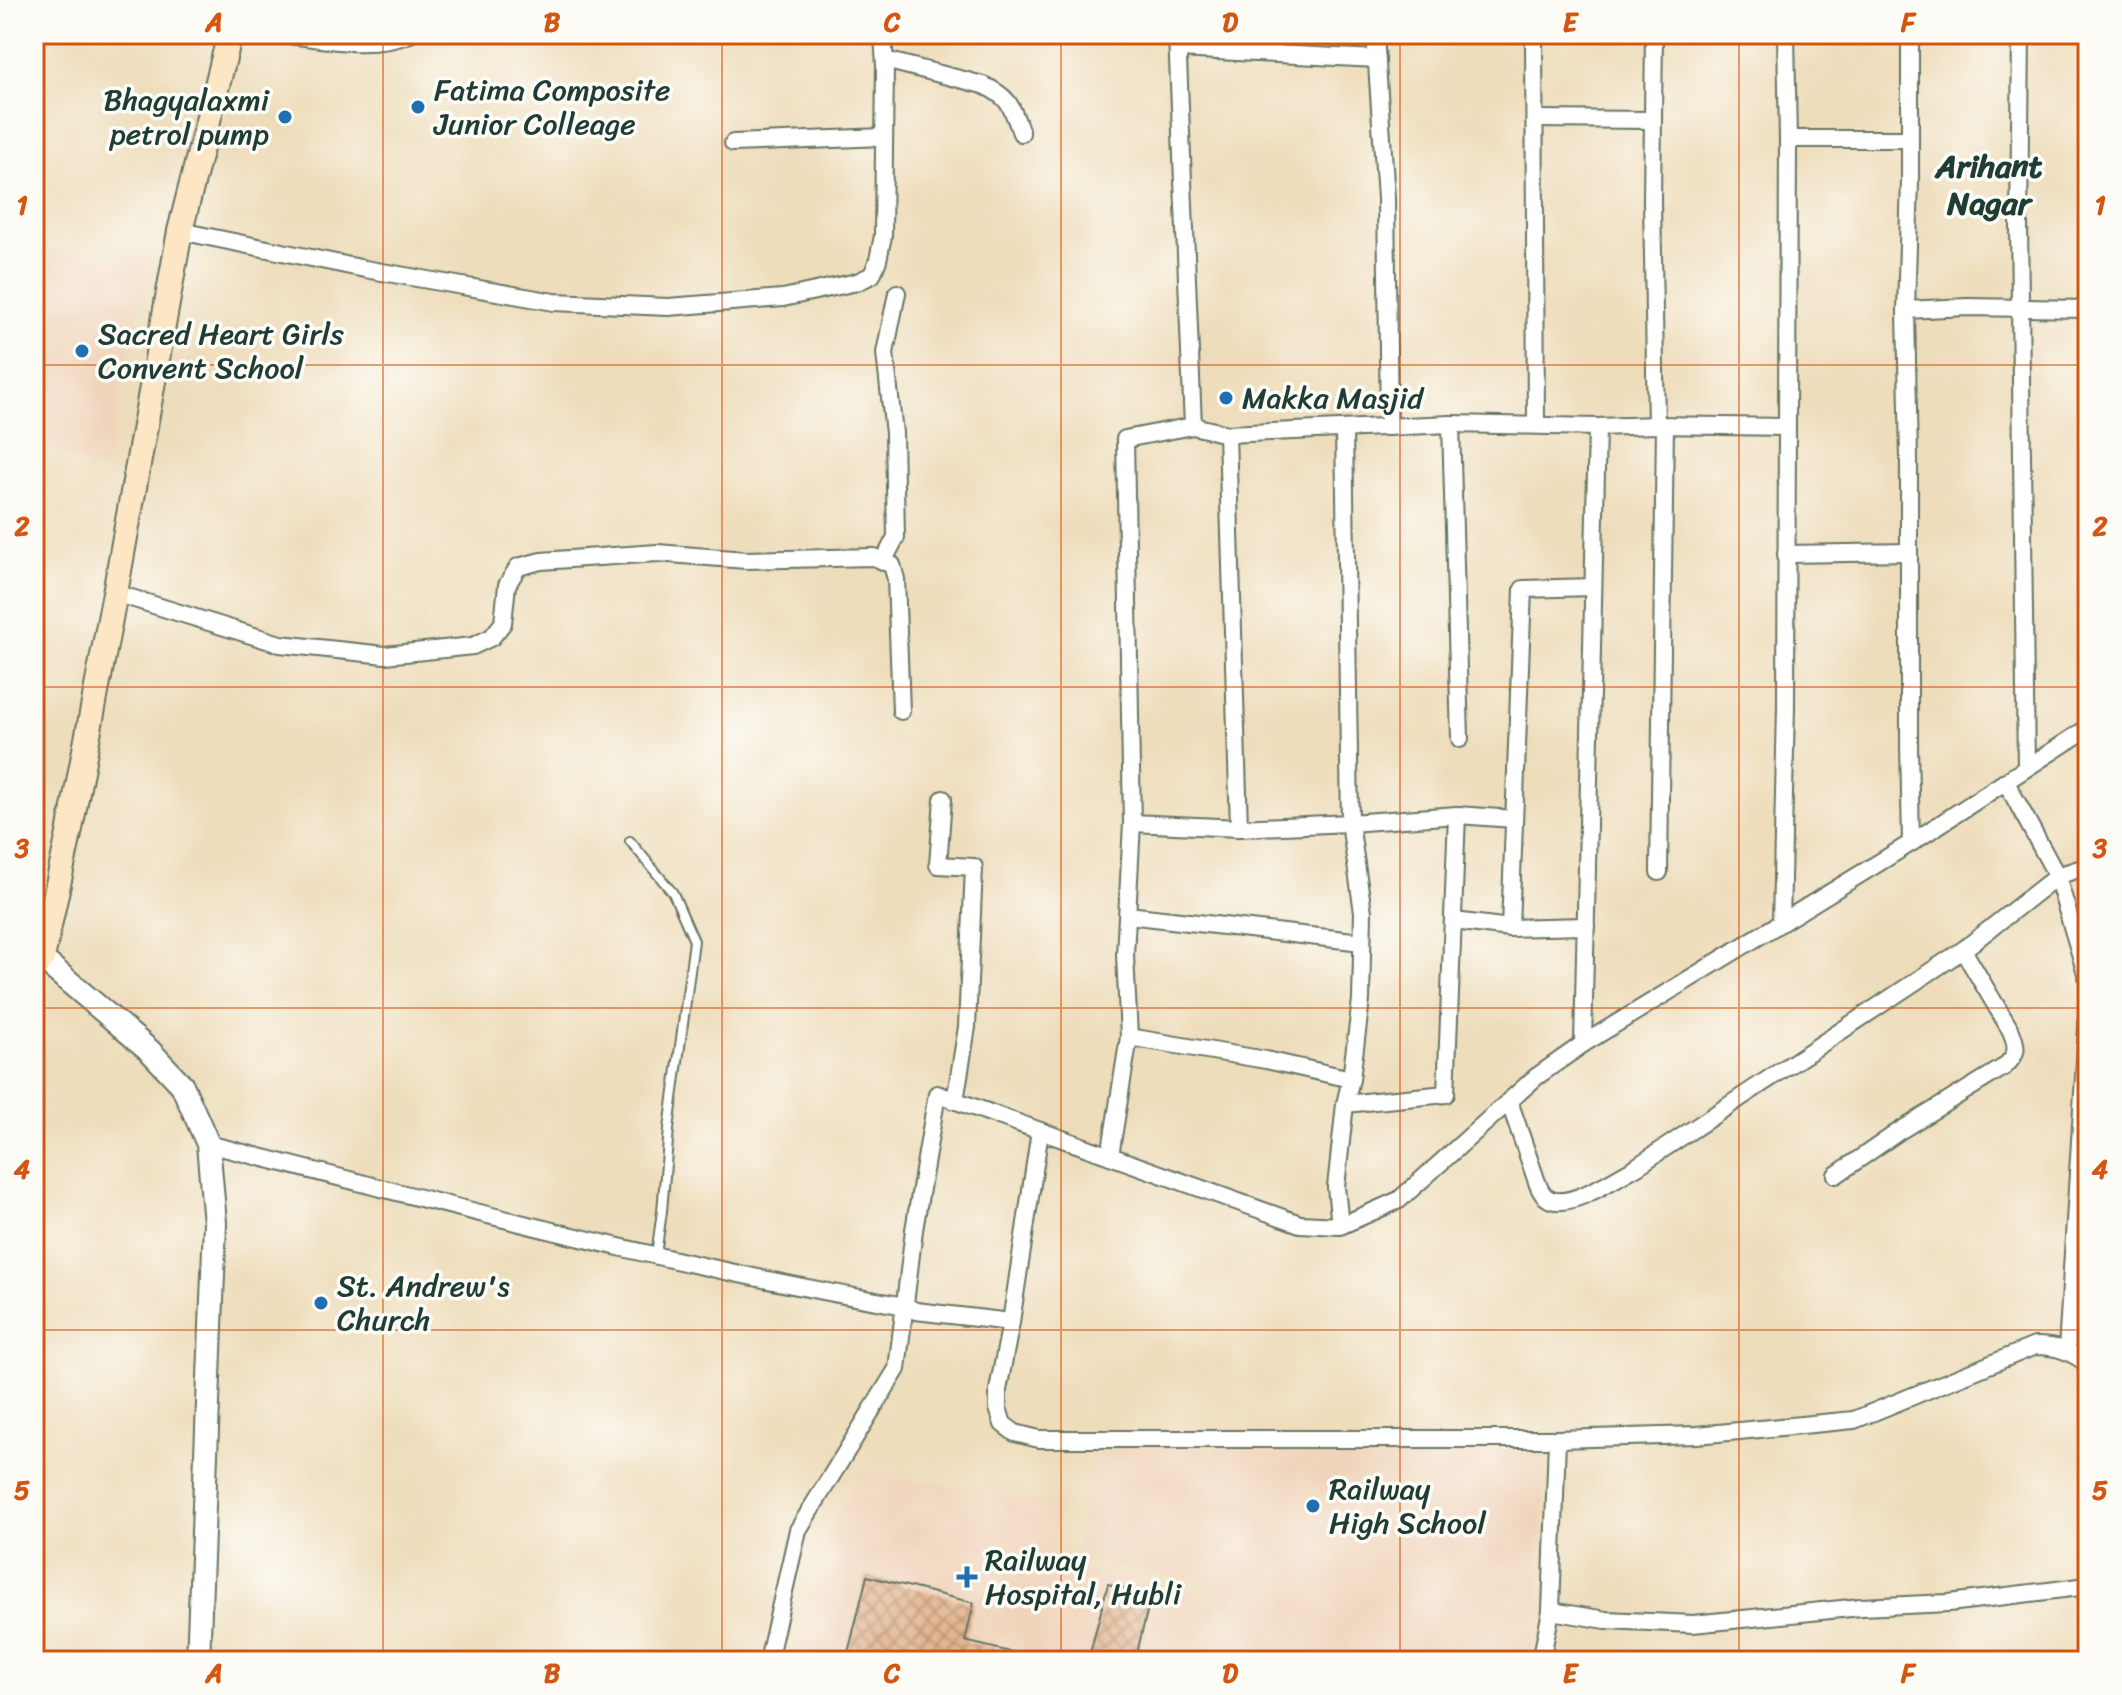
<svg xmlns="http://www.w3.org/2000/svg" width="2122" height="1695" font-family="Sriracha,sans-serif">
<style>
.built{fill:#f0d5bc}
.building{fill:url(#building-cross-hatch)}
.lines{fill:none;stroke-linecap:round;stroke-linejoin:round}
.service-casing{stroke:#677563;stroke-width:12}
.minor-casing{stroke:#677563;stroke-width:20}
.tertiary-casing{stroke:#677563;stroke-width:26}
.secondary-casing{stroke:#677563;stroke-width:28}
.service{stroke:#fff;stroke-width:8}
.minor{stroke:#fff;stroke-width:16}
.tertiary{stroke:#fff;stroke-width:22}
.secondary{stroke:#fce6c4;stroke-width:24}
.grid{fill:none;stroke:#d45610;stroke-width:2;stroke-opacity:0.55}
.poi-dot{fill:#1f6fb2;stroke:#fdfcf7;stroke-width:3}
.labels{text-anchor:middle;dominant-baseline:central;stroke-width:7;stroke-linejoin:round;paint-order:stroke}
.poi-label{font-size:30px;fill:#1f3d34;stroke:#fdfcf7;text-anchor:start}
.neighbourhood-label{font-size:32px;font-weight:bold;fill:#1f3d34;stroke:#fdfcf7}
.neatline{fill:none;stroke:#d45610;stroke-width:3}
.grid-label{font-size:26px;text-anchor:middle;font-weight:bold;fill:#d45610}
</style>
<defs>
<pattern id="building-cross-hatch" width="8" height="8" patternUnits="userSpaceOnUse" patternTransform="scale(2)"><rect width="8" height="8" fill="#e4b58f"/><path d="M0 0l8 8M0 8l8-8" fill="none" stroke="#b89476"/></pattern>
</defs>
<rect width="100%" height="100%" fill="#fdfcf7"/>
<filter id="ink" filterUnits="userSpaceOnUse"><feTurbulence type="fractalNoise" baseFrequency=".0125" numOctaves="2"/><feDisplacementMap in="SourceGraphic" scale="16" xChannelSelector="R" yChannelSelector="G"/><feConvolveMatrix kernelMatrix="1 2 1 2 8 2 1 2 1" color-interpolation-filters="sRGB"/></filter>
<filter id="wash" filterUnits="userSpaceOnUse"><feTurbulence type="fractalNoise" baseFrequency=".006" numOctaves="4" result="noise"/><feDisplacementMap in="SourceGraphic" scale="32" xChannelSelector="R" yChannelSelector="G"/><feGaussianBlur stdDeviation="1.8" result="paint"/><feColorMatrix in="noise" values="0 0 0 0 0 0 0 0 0 0 0 0 0 0 0 0 0 1.4 0 .05"/><feComposite in="paint" operator="in"/></filter>
<g filter="url(#wash)">
<rect width="100%" height="100%" fill="#edb"/>
<g class="built">
<polygon points="34,250 149,258 105,471 34,444"/>
<polygon points="1092,1445 1545,1453 1540,1610 1528,1661 1330,1661 1268,1649 1277,1657 1276,1661 791,1661 826,1541 859,1471 1061,1504 1050,1565 1186,1588 1244,1632 1211,1584 1075,1560"/>
</g>
<g id="blocks">
<g class="building">
<polygon points="867,1576 974,1603 965,1641 1023,1655 1022,1661 846,1661"/>
<polygon points="1108,1584 1151,1595 1135,1661 1088,1661"/>
</g>
</g>
</g>
<g filter="url(#ink)">
<use href="#blocks" fill-opacity="0" stroke="#677563" stroke-width="2"/>
<g class="lines">
<defs>
<polyline id="service" points="630,841 673,893 694,941 669,1129 662,1211 656,1255"/>
<g id="minor">
<path d="M283 34C324 39 370 50 410 34"/>
<polyline points="1177,34 1193,426"/>
<polyline points="1375,34 1386,198 1389,427"/>
<polyline points="1534,34 1536,425"/>
<polyline points="1654,34 1652,200 1656,425"/>
<polyline points="1786,34 1788,139"/>
<polyline points="1910,34 1910,181 1906,310 1909,460 1909,744 1911,843"/>
<polyline points="2021,34 2019,225 2026,768"/>
<polyline points="1178,49 1377,59"/>
<path d="M885 60 983 85C1010 97 1012 107 1021 133"/>
<polyline points="1535,119 1653,120"/>
<polyline points="733,143 883,137"/>
<polyline points="180,231 365,269 554,302 668,307 783,298 857,282 872,275 878,260 883,236 885,66 883,34"/>
<polyline points="1906,310 1967,307 2088,309"/>
<polyline points="1451,424 1460,739"/>
<polyline points="1227,434 1239,828"/>
<polyline points="1786,554 1909,552"/>
<polyline points="884,560 896,537 894,433 885,353 897,293"/>
<polyline points="115,593 280,644 385,655 473,646 492,637 503,623 507,585 518,567 541,561 657,553 746,560 874,557 892,565 896,579 901,711"/>
<polyline points="2006,782 2057,876 2088,980"/>
<polyline points="943,799 938,865 974,867 967,1027 955,1101"/>
<polyline points="1514,819 1457,815 1350,823 1239,828 1132,823 1125,439 1193,426 1227,434 1451,424 1597,427 1656,425 1787,427"/>
<polyline points="1659,872 1665,426"/>
<polyline points="1128,915 1362,942"/>
<polyline points="1454,921 1510,928 1586,926"/>
<polyline points="1781,923 1786,707 1788,139 1909,139"/>
<polyline points="1510,928 1523,589 1593,587"/>
<polyline points="1129,1037 1266,1060 1351,1079"/>
<polyline points="1583,1044 1597,427"/>
<path d="M1509 1101 1538 1185C1540 1190 1543 1196 1549 1199 1570 1210 1617 1177 1636 1167L1963 950 2057 876 2088 866"/>
<polyline points="1345,1104 1446,1094 1457,815"/>
<path d="M1040 1131 1011 1322 998 1390V1408L1003 1424 1015 1433 1039 1439H1557L1697 1435 1854 1420 2035 1346C2057 1346 2070 1351 2088 1364"/>
<path d="M208 1144C439 1202 670 1266 905 1306L916 1311 1011 1322"/>
<polyline points="1110,1156 1129,1037 1125,955 1132,823"/>
<path d="M1836 1175 1898 1132 2004 1067C2018 1054 2018 1048 2011 1031L1963 950"/>
<polyline points="1340,1226 1336,1187 1345,1104 1351,1079 1361,1000 1363,912 1350,823 1344,429"/>
<polyline points="2067,1350 2088,1012"/>
<polyline points="1557,1439 1551,1611 1606,1620 1693,1624 1861,1607 1949,1603 2088,1586"/>
<polyline points="768,1661 798,1530 897,1369 914,1230 937,1094 1300,1224 1340,1226 1399,1200 1536,1077 1583,1044 1911,843 2088,728"/>
<polyline points="1541,1661 1551,1611"/>
</g>
<polyline id="tertiary" points="34,952 149,1050 182,1085 208,1144 215,1223 198,1661"/>
<polyline id="secondary" points="34,968 42,958 69,834 115,593 180,231 230,34"/>
</defs>
<use href="#service" class="service-casing"/>
<use href="#minor" class="minor-casing"/>
<use href="#tertiary" class="tertiary-casing"/>
<use href="#secondary" class="secondary-casing"/>
<use href="#service" class="service"/>
<use href="#minor" class="minor"/>
<use href="#tertiary" class="tertiary"/>
<use href="#secondary" class="secondary"/>
</g>
</g>
<path class="grid" d="M383 34V1661M722 34V1661M1061 34V1661M1400 34V1661M1739 34V1661M34 365H2088M34 687H2088M34 1008H2088M34 1330H2088"/>
<g class="poi-dot">
<circle cx="418" cy="107" r="8"/>
<circle cx="285" cy="117" r="8"/>
<circle cx="82" cy="351" r="8"/>
<circle cx="1226" cy="398" r="8"/>
<circle cx="321" cy="1303" r="8"/>
<circle cx="1313" cy="1506" r="8"/>
<path d="M963 1565h8v8h8v8h-8v8h-8v-8h-8v-8h8z"/>
</g>
<g class="labels">
<g class="poi-label">
<text x="434" y="90">Fatima Composite<tspan x="434" dy="34">Junior Colleage</tspan></text>
<text x="269" y="100" text-anchor="end">Bhagyalaxmi<tspan x="269" dy="34">petrol pump</tspan></text>
<text x="98" y="334">Sacred Heart Girls<tspan x="98" dy="34">Convent School</tspan></text>
<text x="1242" y="398">Makka Masjid</text>
<text x="337" y="1286">St. Andrew's<tspan x="337" dy="34">Church</tspan></text>
<text x="1329" y="1489">Railway<tspan x="1329" dy="34">High School</tspan></text>
<text x="985" y="1560">Railway<tspan x="985" dy="34">Hospital, Hubli</tspan></text>
</g>
<g class="neighbourhood-label">
<text x="1989" y="166">Arihant<tspan x="1989" dy="37">Nagar</tspan></text>
</g>
</g>
<rect width="2122" height="1695" fill="none" stroke="#fdfcf7" stroke-width="88"/>
<rect x="44" y="44" width="2034" height="1607" class="neatline"/>
<g class="grid-label">
<text x="214" y="31">A</text>
<text x="552" y="31">B</text>
<text x="892" y="31">C</text>
<text x="1230" y="31">D</text>
<text x="1570" y="31">E</text>
<text x="1908" y="31">F</text>
<text x="22" y="214">1</text>
<text x="2100" y="214">1</text>
<text x="22" y="535">2</text>
<text x="2100" y="535">2</text>
<text x="22" y="857">3</text>
<text x="2100" y="857">3</text>
<text x="22" y="1178">4</text>
<text x="2100" y="1178">4</text>
<text x="22" y="1499">5</text>
<text x="2100" y="1499">5</text>
<text x="214" y="1682">A</text>
<text x="552" y="1682">B</text>
<text x="892" y="1682">C</text>
<text x="1230" y="1682">D</text>
<text x="1570" y="1682">E</text>
<text x="1908" y="1682">F</text>
</g>
</svg>
